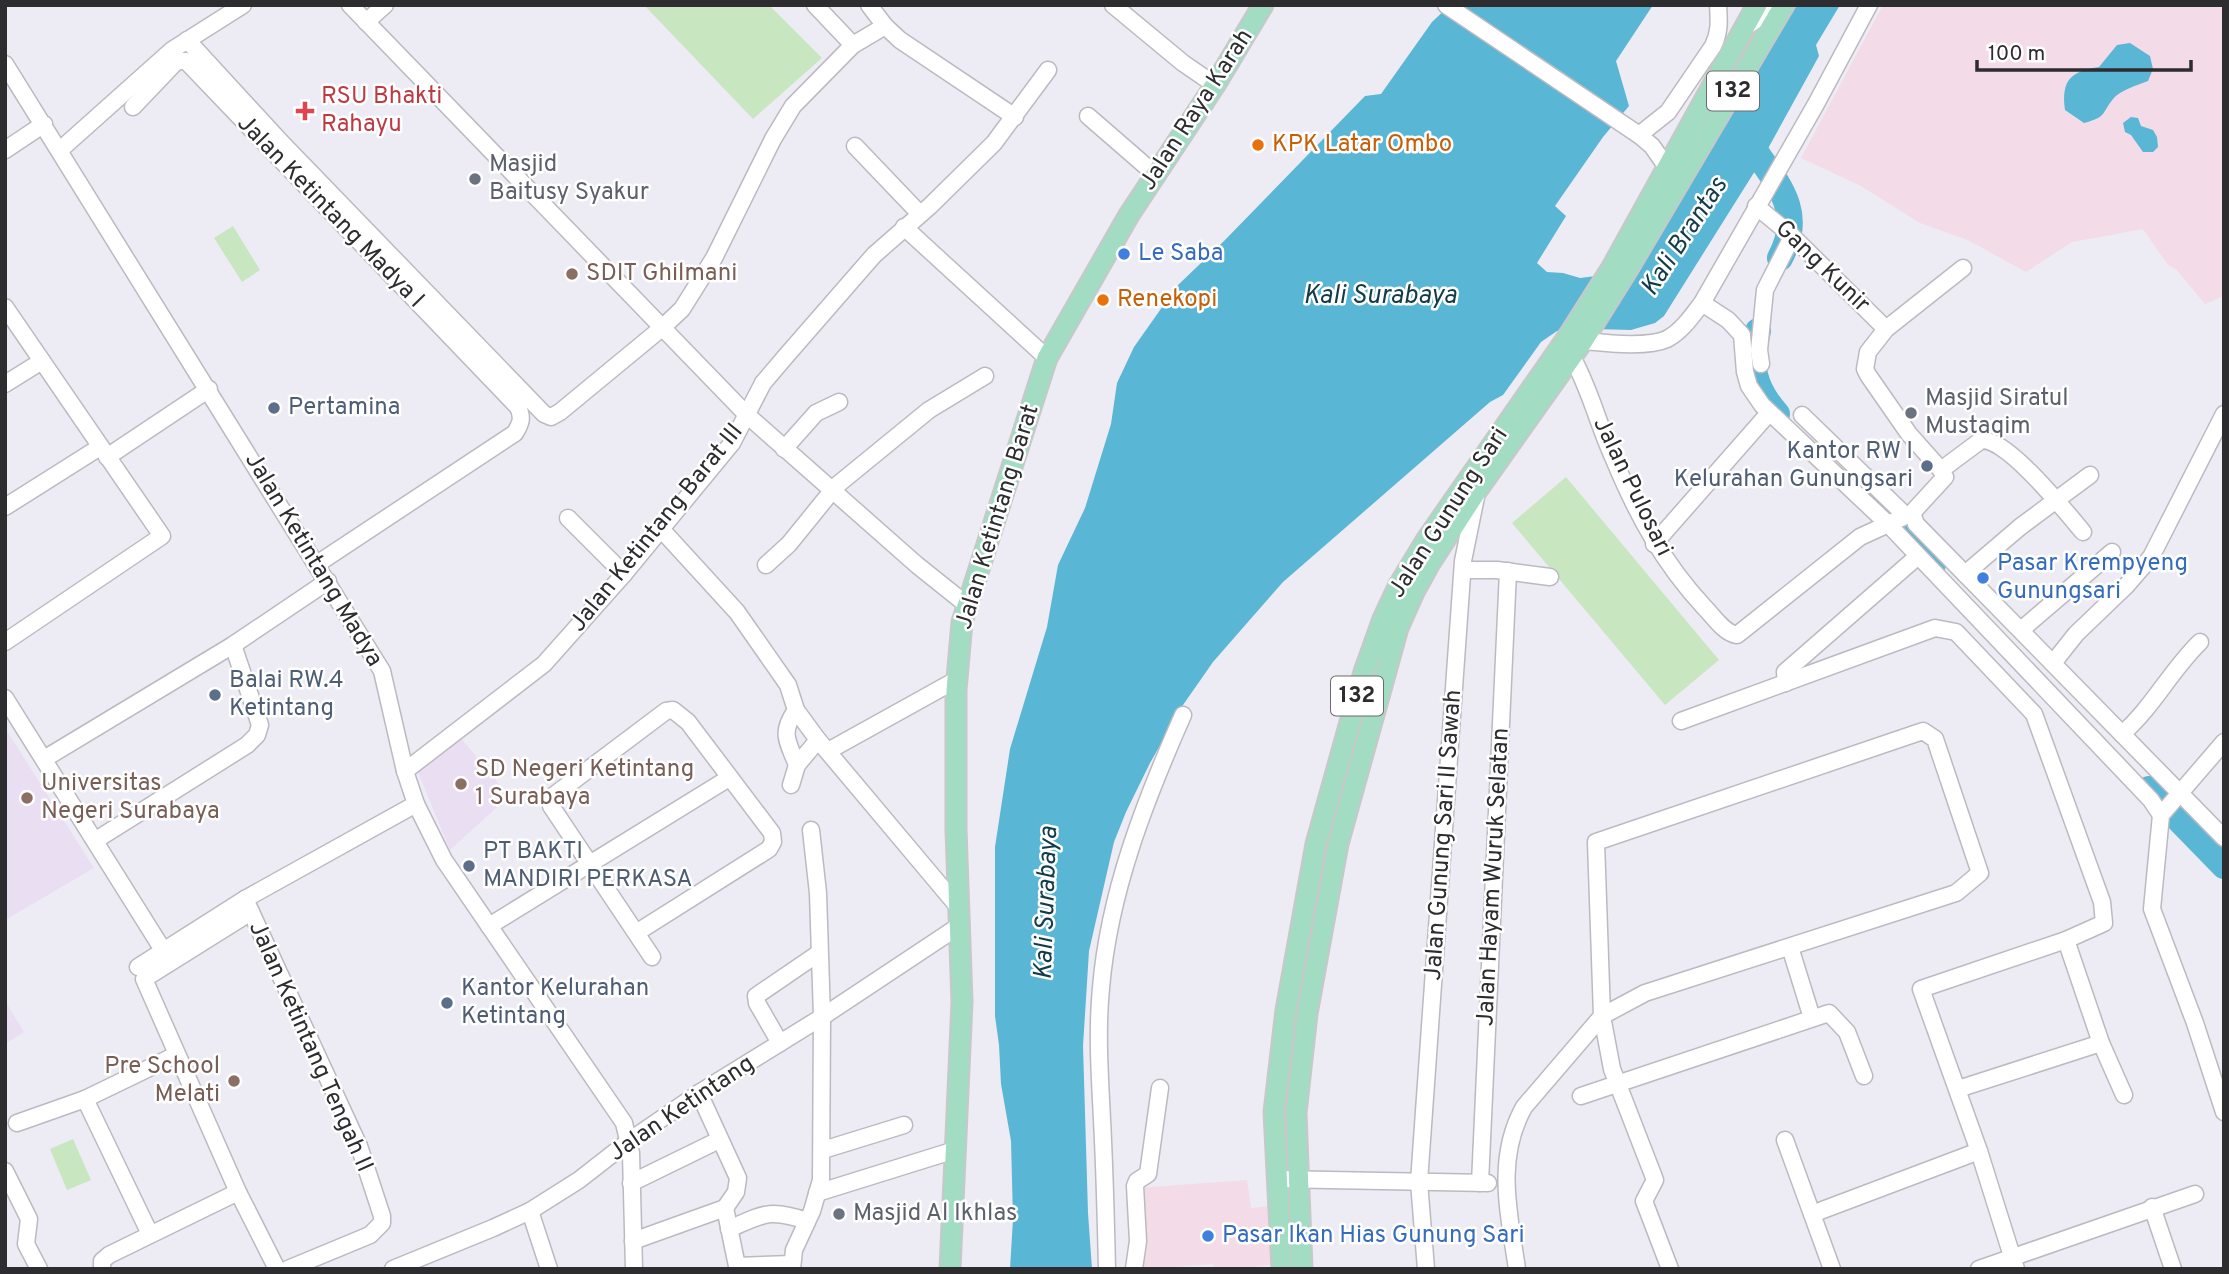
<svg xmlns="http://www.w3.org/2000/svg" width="2229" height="1274" font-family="Overpass,sans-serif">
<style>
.commercial{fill:#f3dbe7}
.education{fill:#eadef2}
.green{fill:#c8e7c1}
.water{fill:#5ab6d5}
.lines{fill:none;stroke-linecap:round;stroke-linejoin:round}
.river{stroke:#5ab6d5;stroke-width:26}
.minor-casing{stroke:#bcbac1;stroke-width:19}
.major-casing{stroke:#c8c8c9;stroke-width:23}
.minor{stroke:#fff;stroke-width:16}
.major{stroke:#a1dcc3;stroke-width:19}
.health-dot{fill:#e0444e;stroke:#fff;stroke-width:2.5}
.food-dot{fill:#e8710a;stroke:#fff;stroke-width:2.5}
.worship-dot{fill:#6b7280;stroke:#fff;stroke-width:2.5}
.shop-dot{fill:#3f7fe0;stroke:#fff;stroke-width:2.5}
.education-dot{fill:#8d6e63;stroke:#fff;stroke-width:2.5}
.service-dot{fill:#5c6f8a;stroke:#fff;stroke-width:2.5}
.labels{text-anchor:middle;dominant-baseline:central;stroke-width:5;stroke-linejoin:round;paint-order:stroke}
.shield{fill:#fff;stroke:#6c6b6d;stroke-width:2}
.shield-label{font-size:23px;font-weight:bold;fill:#2d2c2f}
.health-label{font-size:24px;fill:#be3a42;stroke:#fff;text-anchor:start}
.street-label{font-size:24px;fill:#2d2c2f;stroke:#fff}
.food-label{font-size:24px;fill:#c56008;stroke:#fff;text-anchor:start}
.worship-label{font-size:24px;fill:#5b616d;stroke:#fff;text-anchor:start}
.shop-label{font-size:24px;fill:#366cbe;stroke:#fff;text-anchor:start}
.education-label{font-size:24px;fill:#785e54;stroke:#fff;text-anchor:start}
.service-label{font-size:24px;fill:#4e5e75;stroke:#fff;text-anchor:start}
.water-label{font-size:26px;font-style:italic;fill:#123c4a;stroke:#fff}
</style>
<rect width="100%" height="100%" fill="#edebf3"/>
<g class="commercial">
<polygon points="1883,5 2224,5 2224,296 2205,304 2176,269 2168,265 2143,229 2072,242 2026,272 1968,240 1920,223 1861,186 1801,158"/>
<polygon points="1247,1180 1251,1208 1273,1206 1278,1264 1234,1269 1215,1269 1213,1264 1143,1269 1138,1188"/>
</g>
<g class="education">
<polygon points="5,728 94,868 5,920"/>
<polygon points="459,736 509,796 450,850 418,772"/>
<polygon points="5,1001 24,1032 5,1044"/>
</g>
<g class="green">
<polygon points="644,5 769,5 822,58 753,119"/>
<polygon points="233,226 260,270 242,282 214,238"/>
<polygon points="1566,477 1719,660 1665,705 1512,523"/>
<polygon points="73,1139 91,1180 67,1190 50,1149"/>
</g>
<g class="water">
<polygon points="1450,5 1653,5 1616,61 1629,106 1603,137 1555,206 1566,216 1537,263 1547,272 1563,273 1580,278 1629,272 1797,5 1840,5 1816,45 1819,56 1760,163 1664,316 1655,323 1631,330 1594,329 1557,331 1541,342 1503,395 1490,402 1283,582 1213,662 1183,705 1150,763 1126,812 1114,842 1089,951 1083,1046 1088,1213 1092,1269 1010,1269 1013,1219 1011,1141 1001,1084 999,1045 995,1016 995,847 1010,749 1047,627 1058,565 1085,508 1111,424 1117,383 1134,347 1177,286 1225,240 1365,96 1381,94 1432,22"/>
<path d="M2130 43 2150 56 2153 69 2148 81C2138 85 2120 90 2113 99 2101 114 2107 117 2084 123L2065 110C2061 80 2071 71 2099 67L2117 45Z"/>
<polygon points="2131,117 2138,118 2141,126 2153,130 2157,137 2158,147 2153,152 2143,152 2131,135 2125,132 2123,123"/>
</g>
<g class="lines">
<g class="river">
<path d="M1747 139C1773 180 1807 208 1780 258"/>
<path d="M1758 331C1749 365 1753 387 1777 414"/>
<polyline points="1861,489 1905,529 1933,564"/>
<polyline points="2149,789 2224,866"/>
</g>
<defs>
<g id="minor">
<polyline points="350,5 747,415 917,565 967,605"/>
<polyline points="815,5 853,45"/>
<polyline points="869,5 885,26 900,40 1015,117"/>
<polyline points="1113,5 1183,63 1215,85"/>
<polyline points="1446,5 1639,135 1652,146 1666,166"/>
<polyline points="366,22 385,5"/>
<polyline points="1744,28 1765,14 1771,5"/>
<polyline points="187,40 279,140 544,414 551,417 560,412 663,327 682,309 714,258 773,139 793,106 853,45 885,26"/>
<polyline points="5,64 382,671 405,771 416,804 444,860 624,1123 631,1153 634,1269"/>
<path d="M133 107 174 64 177 61H186L518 407C523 418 521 423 515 433L317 564"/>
<polyline points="1088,116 1156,175"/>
<path d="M1639 135 1668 112 1713 46C1720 32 1719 20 1718 5"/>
<polyline points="855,146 920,214"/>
<polyline points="5,150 44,124"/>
<polyline points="60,150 172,50 243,5"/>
<polyline points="1756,206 1791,235 1886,329"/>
<polyline points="904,227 1047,358"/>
<polyline points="1702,303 1728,320 1742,335 1745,372 1749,386 1762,405 1889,525 2151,800 2161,815"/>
<polyline points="5,307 162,536 5,642"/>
<path d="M1583 341C1605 343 1647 348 1667 339 1682 331 1692 316 1702 303L1816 104 1869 5"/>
<path d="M1572 357C1590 389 1598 424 1613 457 1636 513 1663 563 1705 608 1714 617 1724 633 1737 635L1860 537 1912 513 1945 477 1941 470 1909 434 1868 375 1865 369 1868 352 1886 329 1963 268"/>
<polyline points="1761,364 1759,350 1765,290 1792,237"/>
<polyline points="5,384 42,361"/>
<polyline points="1802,415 1906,516"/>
<polyline points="784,449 816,413 839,402"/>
<polyline points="107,457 209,389"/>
<path d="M1941 470 1980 441C2003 433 2067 513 2083 532"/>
<polyline points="5,507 100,447"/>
<polyline points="1912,513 1916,524 2224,838"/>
<polyline points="568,518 624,574"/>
<polyline points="661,529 737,612 788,685 796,710 818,740 960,909"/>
<polyline points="1654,544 1769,413"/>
<polyline points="766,565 789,544 836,486 929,410 985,376"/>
<polyline points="1464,570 1497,570 1550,577"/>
<polyline points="1965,574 2020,527 2090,475"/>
<polyline points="2021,630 2112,552"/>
<polyline points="2053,663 2076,634 2126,586 2151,557 2224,414"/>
<polyline points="1786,683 1785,672 1918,556"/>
<polyline points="5,698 163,950"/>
<path d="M796 710C780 733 787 740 797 765"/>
<polyline points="1681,721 1935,628 1956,632 2034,714 2102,902 2104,923 2066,940 1921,989 1979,1151 2016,1269"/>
<path d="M2122 734C2153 707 2171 670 2200 642"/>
<polyline points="2224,742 2161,815 2152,909 2195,1023 2224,1112"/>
<polyline points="828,751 956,680"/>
<polyline points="44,759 233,645 328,581"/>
<polyline points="405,771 544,664 624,574 732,443 763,383 786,356 874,255 930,206 994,143 1048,70"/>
<polyline points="791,785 797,765 818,740"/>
<polyline points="96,840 247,745 257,735 260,725 233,645"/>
<polyline points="245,899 359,1146 382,1216 382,1223 370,1235 288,1269"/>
<polyline points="251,912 144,979 238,1192 277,1269"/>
<polyline points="489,926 729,778"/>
<polyline points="636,933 769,849 773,842 772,833 688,722 673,710 666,711 553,796 550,801 551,806 652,957"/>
<polyline points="2066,940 2101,1043 2124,1095"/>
<polyline points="1790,947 1812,1018"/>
<polyline points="138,967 245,899 416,804"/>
<polyline points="780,1043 757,1003 756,996 819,953"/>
<polyline points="1958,1089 2101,1043"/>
<polyline points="699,1093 738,1178 736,1192 725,1208"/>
<polyline points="1581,1096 1829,1013 1847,1032 1864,1076"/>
<polyline points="85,1099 150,1234"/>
<polyline points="17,1123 85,1099 176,1055"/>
<polyline points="1785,1140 1832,1269"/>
<polyline points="823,1150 904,1125"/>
<polyline points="5,1171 29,1219 26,1244 39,1269"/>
<polyline points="1276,1179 1488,1183"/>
<polyline points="631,1183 719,1140"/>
<polyline points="1480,1183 1508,571"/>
<polyline points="817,1193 955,1150"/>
<polyline points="2152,1207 2173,1269"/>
<polyline points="530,1211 549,1269"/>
<polyline points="1812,1214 1979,1151"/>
<path d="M729 1229C763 1214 770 1208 807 1221"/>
<polyline points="633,1241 725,1208 737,1266 792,1264"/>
<polyline points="102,1269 102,1261 109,1255 238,1192"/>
<polyline points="393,1269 493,1228 530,1211 579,1180 629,1141 699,1093 822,1017 959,926"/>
<polyline points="792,1269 794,1250 812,1211 821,1180 822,1017 818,893 811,830"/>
<path d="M1107 1269C1106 1226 1105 1184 1103 1141 1101 1090 1096 1039 1101 988 1109 892 1145 801 1183 715"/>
<polyline points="1134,1269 1138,1241 1135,1186 1137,1181 1148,1174 1160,1088"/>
<polyline points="1426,1269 1419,1182 1463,561 1476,497"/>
<path d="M1517 1269C1509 1213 1495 1159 1524 1107L1602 1016 1645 993 1956 893 1980 873 1935 739 1923 731 1596 842 1602 1016 1612 1069 1655 1180 1644 1201 1670 1269"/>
<polyline points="1979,1269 2195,1194"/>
</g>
<g id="major">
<polyline points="950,1269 962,1002 956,829 956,690 962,622 1047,358 1129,215 1215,85 1263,5"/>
<polyline points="1282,1269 1274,1112 1286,1010 1316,844 1364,672 1383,619 1399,585 1427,539 1571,332 1611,269 1757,5"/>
<polyline points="1302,1269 1296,1113 1307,1014 1338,844 1398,628 1414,592 1430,563 1478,489 1583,341 1628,269 1784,5"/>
</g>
</defs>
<use href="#minor" class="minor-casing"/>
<use href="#major" class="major-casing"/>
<use href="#minor" class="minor"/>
<use href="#major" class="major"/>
</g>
<path class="health-dot" d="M301.5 100.5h7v7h7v7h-7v7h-7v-7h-7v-7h7z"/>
<g class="food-dot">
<circle cx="1258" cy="145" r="7"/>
<circle cx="1103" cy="300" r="7"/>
</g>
<g class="worship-dot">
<circle cx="475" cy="179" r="7"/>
<circle cx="1911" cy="413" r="7"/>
<circle cx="839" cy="1214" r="7"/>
</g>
<g class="shop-dot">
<circle cx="1124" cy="254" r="7"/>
<circle cx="1983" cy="578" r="7"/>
<circle cx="1208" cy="1236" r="7"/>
</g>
<g class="education-dot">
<circle cx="572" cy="274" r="7"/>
<circle cx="461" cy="784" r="7"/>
<circle cx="27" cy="798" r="7"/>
<circle cx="234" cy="1081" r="7"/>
</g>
<g class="service-dot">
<circle cx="274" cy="408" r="7"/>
<circle cx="1927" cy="466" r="7"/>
<circle cx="215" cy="695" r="7"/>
<circle cx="469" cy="866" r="7"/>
<circle cx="447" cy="1003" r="7"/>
</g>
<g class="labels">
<g class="shield">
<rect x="1707" y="71.5" width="52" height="39" rx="5"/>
<rect x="1331" y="676.5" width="52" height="39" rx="5"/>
</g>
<g class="shield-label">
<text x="1733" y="91">132</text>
<text x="1357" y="696">132</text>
</g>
<g class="health-label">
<text x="321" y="97">RSU Bhakti<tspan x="321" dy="28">Rahayu</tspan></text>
</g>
<g class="street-label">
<text transform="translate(1197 110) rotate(-57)">Jalan Raya Karah</text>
<text transform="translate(330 212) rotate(46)">Jalan Ketintang Madya I</text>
<text transform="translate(1822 267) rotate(44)">Gang Kunir</text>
<text transform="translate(1632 487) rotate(64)">Jalan Pulosari</text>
<text transform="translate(1449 513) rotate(-57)">Jalan Gunung Sari</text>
<text transform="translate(998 517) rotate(-73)">Jalan Ketintang Barat</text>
<text transform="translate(657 528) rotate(-51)">Jalan Ketintang Barat III</text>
<text transform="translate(313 560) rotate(59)">Jalan Ketintang Madya</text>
<text transform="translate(1444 835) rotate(-86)">Jalan Gunung Sari II Sawah</text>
<text transform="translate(1494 877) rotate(-87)">Jalan Hayam Wuruk Selatan</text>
<text transform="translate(310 1047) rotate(66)">Jalan Ketintang Tengah II</text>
<text transform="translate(682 1109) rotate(-34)">Jalan Ketintang</text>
</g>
<g class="food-label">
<text x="1272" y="145">KPK Latar Ombo</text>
<text x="1117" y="300">Renekopi</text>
</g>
<g class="worship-label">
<text x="489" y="165">Masjid<tspan x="489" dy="28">Baitusy Syakur</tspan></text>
<text x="1925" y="399">Masjid Siratul<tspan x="1925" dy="28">Mustaqim</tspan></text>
<text x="853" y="1214">Masjid Al Ikhlas</text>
</g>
<g class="shop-label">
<text x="1138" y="254">Le Saba</text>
<text x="1997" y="564">Pasar Krempyeng<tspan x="1997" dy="28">Gunungsari</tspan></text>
<text x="1222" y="1236">Pasar Ikan Hias Gunung Sari</text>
</g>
<g class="education-label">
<text x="586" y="274">SDIT Ghilmani</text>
<text x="475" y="770">SD Negeri Ketintang<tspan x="475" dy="28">1 Surabaya</tspan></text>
<text x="41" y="784">Universitas<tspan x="41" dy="28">Negeri Surabaya</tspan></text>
<text x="220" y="1067" text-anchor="end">Pre School<tspan x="220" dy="28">Melati</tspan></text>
</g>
<g class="service-label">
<text x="288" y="408">Pertamina</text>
<text x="1913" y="452" text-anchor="end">Kantor RW I<tspan x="1913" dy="28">Kelurahan Gunungsari</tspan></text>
<text x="229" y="681">Balai RW.4<tspan x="229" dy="28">Ketintang</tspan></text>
<text x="483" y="852">PT BAKTI<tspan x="483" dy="28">MANDIRI PERKASA</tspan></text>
<text x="461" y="989">Kantor Kelurahan<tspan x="461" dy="28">Ketintang</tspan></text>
</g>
<g class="water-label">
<text transform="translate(1685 237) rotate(-57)">Kali Brantas</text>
<text x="1380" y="296">Kali Surabaya</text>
<text transform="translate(1047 903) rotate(-88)">Kali Surabaya</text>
</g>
</g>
<rect width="2229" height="1274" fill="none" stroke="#2d2c2f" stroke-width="14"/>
<path d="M1977 60v10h214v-10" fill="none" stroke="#2d2c2f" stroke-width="3.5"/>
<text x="1988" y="60" font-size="21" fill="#2d2c2f" stroke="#ffffff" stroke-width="5" paint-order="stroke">100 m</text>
</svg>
